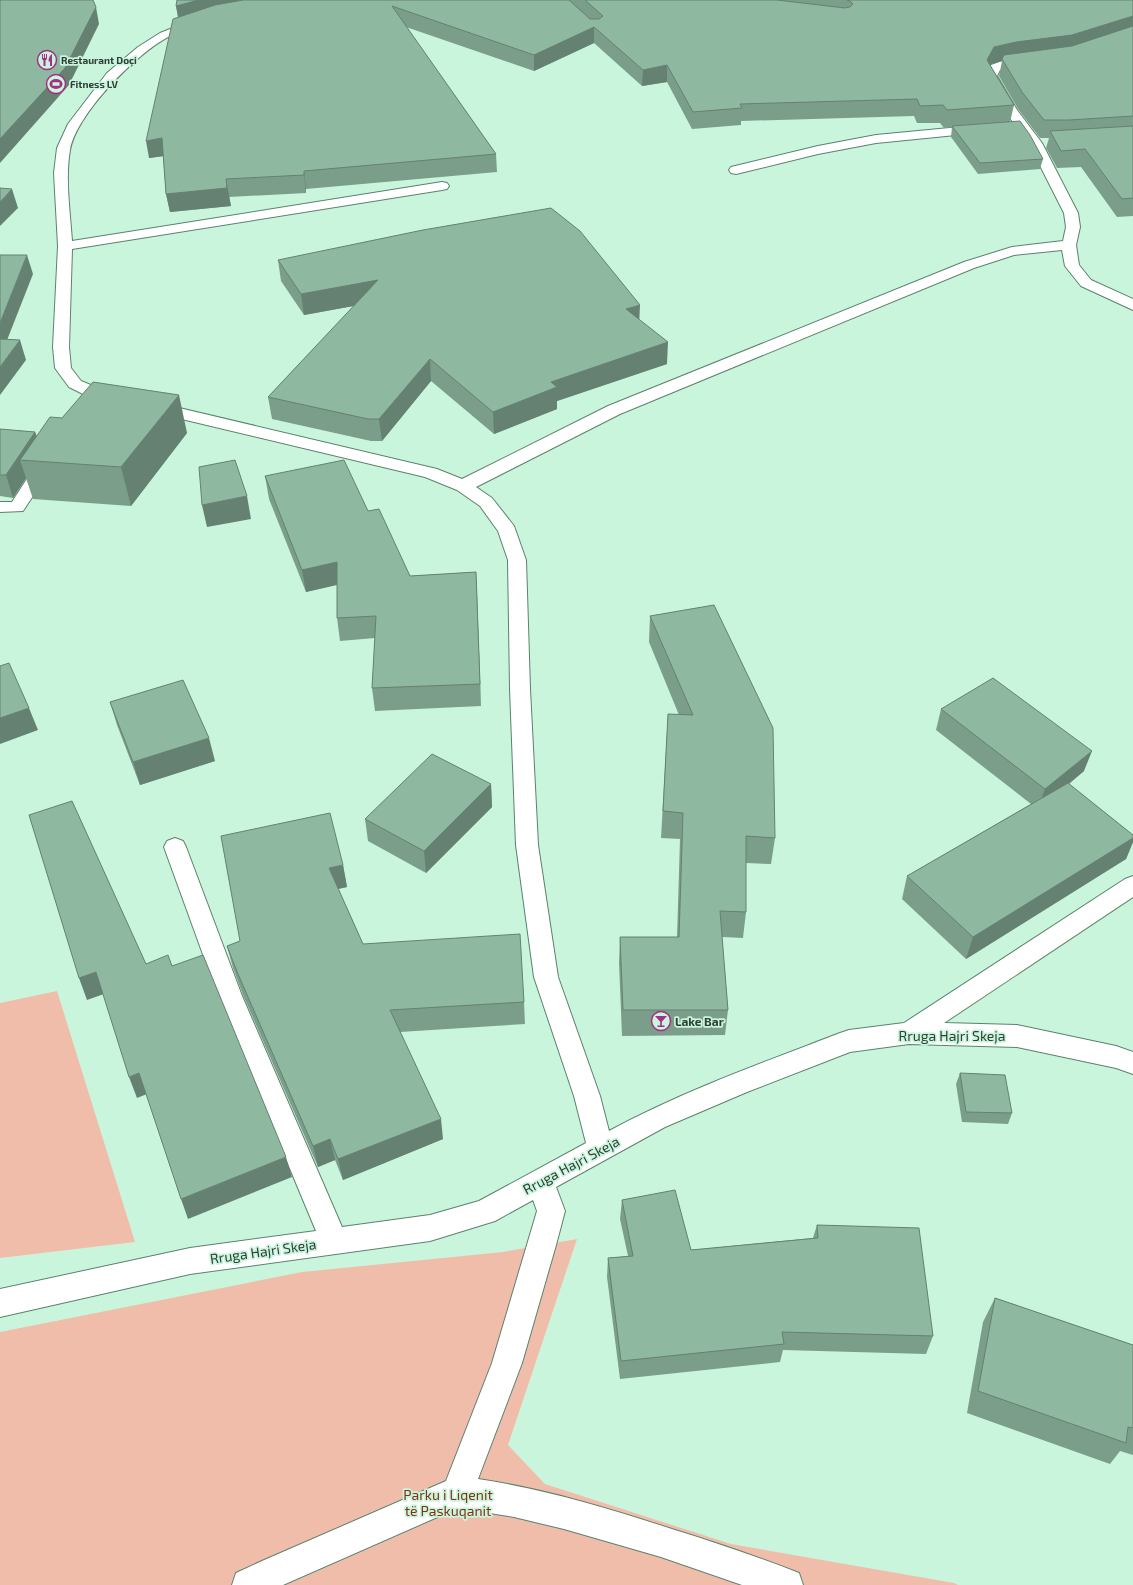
<svg xmlns="http://www.w3.org/2000/svg" width="1133" height="1585" font-family="'Exo 2',sans-serif">
<style>
.green{fill:#f0bdab}
.lines{fill:none;stroke-linecap:round;stroke-linejoin:round}
.minor-casing{stroke:#5b826d;stroke-width:2}
.minor{fill:#fff;fill-rule:evenodd}
.wall{fill:#7b9e8a}
.shaded-wall{fill:#648171}
.building{fill:#8fb8a1;stroke:#648171}
.labels{text-anchor:middle;dominant-baseline:central;stroke-width:3.5;stroke-linejoin:round;paint-order:stroke}
.far-poi-label{font-size:10px;font-weight:bold;fill:#2f4037;stroke:#caf5dd;text-anchor:start}
.poi-label{font-size:12px;font-weight:bold;fill:#2f4037;stroke:#caf5dd;text-anchor:start}
.near-street-label{font-size:14px;fill:#2f4037;stroke:#caf5dd}
.near-park-label{font-size:14px;fill:#803314;stroke:#caf5dd}
</style>
<rect width="100%" height="100%" fill="#caf5dd"/>
<g class="green">
<polygon points="57,991 135,1242 0,1258 0,1003"/>
<polygon points="577,1239 508,1445 545,1484 731,1544 954,1583 958,1585 0,1585 0,1332 302,1272 503,1252"/>
</g>
<g class="lines">
<defs>
<g id="minor">
<path d="M198 18 202 19 204 21 202 23C191 28 179 32 168 37 136 54 77 113 70 150 65 179 70 211 72 241L442 182 447 183 449 186 447 189 442 190 72 249 69 347 71 368 81 381 98 388 121 393 123 397 121 401 115 402 87 396 69 387 55 368 53 347 58 246 54 173 57 148 68 124 107 73 138 47 160 33Z"/>
<path d="M1030 57 1034 58 1036 61 1034 64 1010 66 1000 70 997 76 1017 110 1042 143 1078 213 1080 227 1076 245 1079 265 1091 280 1133 299V310L1081 286 1065 266 1062 250 1014 255 974 268 620 414 476 487 492 498 514 526 526 560 530 689 538 845 558 977 600 1096 609 1131C683 1091 762 1063 840 1033L849 1030 904 1023 1125 879 1133 876V897L944 1023 1017 1025 1116 1046 1133 1052V1074L1116 1068 1017 1047 909 1044 850 1052 747 1092 665 1127 556 1187 565 1211 556 1245 522 1363 478 1479C545 1489 611 1509 675 1530 717 1543 758 1557 799 1573L803 1585H742L661 1557 564 1529 514 1517 458 1508 283 1585H232L236 1573 262 1561 446 1481 492 1363 537 1211 533 1200 495 1221 430 1241 190 1274 0 1317V1289L190 1248 316 1231 218 996 164 847 167 841 175 838 183 841 186 847 242 996 342 1227 430 1215 479 1201 586 1143 574 1096 534 977 516 845 510 689 508 560 498 531 480 506 457 490 425 477 148 411 146 407 148 403 154 402 437 469 462 479 608 406 964 262 1012 247 1063 241 1066 227 1064 213 1029 144 1005 111 985 76 991 65 1008 59Z"/>
<polygon points="981,125 986,126 987,129 986,132 876,143 818,154 736,174 731,173 729,170 731,167 818,146 876,135"/>
<polygon points="45,459 51,460 54,464 23,511 0,512 0,502 12,502 39,460"/>
</g>
</defs>
<use href="#minor" class="minor-casing"/>
<use href="#minor" class="minor"/>
</g>
<g class="wall">
<polygon points="177,0 1133,0 1133,216 1117,217 1081,167 1057,168 1046,148 1049,138 1040,138 1018,109 999,76 1002,61 991,64 990,65 1014,105 1010,122 976,125 1043,159 1040,169 978,174 951,137 952,127 944,128 940,123 917,123 914,116 741,121 741,125 692,129 667,82 642,86 594,43 534,71 406,27 496,154 497,172 306,189 306,193 229,197 231,206 170,212 166,194 163,156 149,158 178,17 176,6"/>
<polygon points="278,260 639,319 667,364 557,401 557,409 494,434 431,381 382,441 371,441 272,419 268,397 354,306 304,315 281,281"/>
<polygon points="0,429 35,432 37,436 187,433 131,506 33,499 26,478 13,498 0,496"/>
<polygon points="265,476 368,511 410,576 476,572 481,706 375,711 372,688 375,638 340,641 337,618 337,585 306,592 269,499"/>
<polygon points="650,616 775,838 771,864 746,863 746,912 743,938 722,937 728,1010 725,1035 622,1036 619,963 620,937 677,937 680,839 661,838 668,714 679,715 649,642"/>
<polygon points="110,702 215,761 140,785 117,725"/>
<polygon points="941,709 1084,771 1069,784 1133,835 1133,842 1126,859 966,959 902,899 907,876 1031,804 936,730"/>
<polygon points="491,784 492,807 426,873 368,841 365,819"/>
<polygon points="343,865 347,887 338,889 363,944 524,1002 525,1024 400,1032 443,1139 343,1180 335,1160 318,1167 243,995 233,968 227,946 240,941"/>
<polygon points="960,1073 1012,1113 1008,1124 962,1122 956,1084"/>
<polygon points="622,1200 691,1250 813,1238 817,1225 933,1336 926,1354 783,1350 780,1362 620,1379 607,1277 608,1258 628,1256 620,1219"/>
<polygon points="995,1298 1133,1345 1133,1455 1120,1451 1110,1464 967,1413 983,1322"/>
</g>
<g class="shaded-wall">
<polygon points="199,0 284,0 179,22 176,6"/>
<polygon points="96,7 99,24 69,85 0,163 0,139"/>
<polygon points="1133,16 1133,29 1068,52 1002,59 1002,61 991,64 984,77 987,60 994,47"/>
<polygon points="594,27 594,43 534,71 534,55"/>
<polygon points="667,65 667,82 642,86 643,70"/>
<polygon points="162,138 165,156 149,158 146,141"/>
<polygon points="304,171 306,189 306,193 304,175"/>
<polygon points="226,179 231,206 170,212 166,194"/>
<polygon points="12,189 18,208 0,226 0,202"/>
<polygon points="27,255 33,274 0,358 0,323"/>
<polygon points="378,280 380,301 304,315 301,294"/>
<polygon points="640,305 639,326 626,309"/>
<polygon points="20,340 26,360 0,395 0,367"/>
<polygon points="668,342 667,364 557,401 557,409 494,434 493,412 551,382"/>
<polygon points="430,359 431,381 382,441 379,419"/>
<polygon points="179,395 187,433 131,506 121,467"/>
<polygon points="35,432 42,454 20,460 26,478 13,498 6,475"/>
<polygon points="247,496 251,519 207,527 202,505"/>
<polygon points="337,562 340,584 306,592 302,570"/>
<polygon points="476,572 477,594 481,706 480,684"/>
<polygon points="29,708 38,730 0,744 0,718"/>
<polygon points="209,738 215,761 140,785 133,762"/>
<polygon points="1092,751 1084,771 1038,809 1045,789"/>
<polygon points="491,784 492,807 426,873 424,851"/>
<polygon points="1133,838 1133,842 1126,859 966,959 973,937"/>
<polygon points="343,865 347,887 333,890 329,868"/>
<polygon points="96,972 104,994 87,1000 79,978"/>
<polygon points="139,1073 147,1094 137,1098 129,1077"/>
<polygon points="441,1119 443,1139 343,1180 338,1159"/>
<polygon points="330,1139 335,1160 318,1167 313,1146"/>
<polygon points="286,1157 292,1177 188,1219 181,1199"/>
</g>
<g class="building">
<polygon points="0,0 93,0 96,7 65,68 0,139"/>
<polygon points="177,0 199,0 176,6"/>
<polygon points="243,0 569,0 590,19 599,19 603,16 585,0 777,0 845,8 850,7 853,4 850,1 847,0 1133,0 1133,16 1072,35 1016,42 994,47 987,60 1014,105 947,110 943,105 920,106 917,99 740,104 742,108 693,112 667,65 643,70 594,27 534,55 392,6 496,154 304,171 304,175 226,179 227,188 166,194 162,138 146,141 173,19 215,5"/>
<polygon points="1133,26 1133,116 1069,120 1044,120 1022,92 1002,59 1004,55 1072,46"/>
<polygon points="1020,121 1030,135 1043,159 980,163 952,126"/>
<polygon points="1133,126 1133,198 1122,199 1085,149 1061,151 1050,131"/>
<polygon points="0,188 12,189 0,202"/>
<polygon points="551,208 580,231 640,305 626,309 668,342 551,382 557,387 493,412 430,359 379,419 368,419 268,397 378,280 301,294 278,260 423,230"/>
<polygon points="0,255 27,255 0,323"/>
<polygon points="0,339 20,340 0,367"/>
<polygon points="93,382 179,395 121,467 20,460 50,417 62,418"/>
<polygon points="0,429 35,432 6,475 0,475"/>
<polygon points="235,460 247,496 202,505 199,467"/>
<polygon points="344,460 368,511 379,509 410,576 476,572 480,684 372,688 376,616 337,618 337,562 302,570 265,476"/>
<polygon points="714,605 773,728 775,838 746,836 746,912 720,911 728,1010 623,1010 620,937 679,937 683,813 663,811 668,714 693,715 650,616"/>
<polygon points="9,663 29,708 0,718 0,666"/>
<polygon points="993,678 1092,751 1045,789 941,709"/>
<polygon points="183,680 209,738 133,762 110,702"/>
<polygon points="432,754 491,784 424,851 365,819"/>
<polygon points="1068,783 1133,835 1133,838 973,937 907,876"/>
<polygon points="72,801 146,964 168,955 172,966 203,955 286,1157 181,1199 139,1073 129,1077 96,972 79,978 29,815"/>
<polygon points="330,813 343,865 329,868 363,944 520,934 524,1002 390,1010 441,1119 338,1159 330,1139 313,1146 238,974 227,946 240,941 221,836"/>
<polygon points="960,1073 1005,1075 1012,1113 966,1112"/>
<polygon points="675,1190 691,1250 818,1238 817,1225 919,1228 933,1336 782,1332 784,1344 621,1361 608,1258 633,1256 622,1200"/>
<polygon points="995,1298 1133,1345 1133,1428 1128,1427 1126,1443 978,1391"/>
</g>
<defs>
<symbol id="restaurant-ring" viewBox="-11 -11 22 22"><circle r="9.5" fill="#caf5dd" stroke="#a62f86" stroke-width="1.5"/><path d="M-5-6h1v4h1v-4h1v4h1v-4h1v5L-1.5 .5V6h-2V.5L-5-1ZM5-6V6H3V1.5H1.5Q1.5-4 5-6Z" fill="#a62f86"/></symbol>
<symbol id="stadium-ring" viewBox="-11 -11 22 22"><circle r="9.5" fill="#caf5dd" stroke="#a62f86" stroke-width="1.5"/><path d="M0-5a6.5 5 0 1 0 0 10a6.5 5 0 1 0 0-10ZM-3.5-1.8h7v3.6h-7Z" fill="#a62f86"/></symbol>
<symbol id="bar-ring" viewBox="-11 -11 22 22"><circle r="9.5" fill="#caf5dd" stroke="#a62f86" stroke-width="1.5"/><path d="M-6-5H6L.8 .8V4.5H3.5V6h-7V4.5H-.8V.8Z" fill="#a62f86"/></symbol>
</defs>
<g fill-rule="evenodd">
<use href="#restaurant-ring" x="36" y="49" width="22" height="22"/>
<use href="#stadium-ring" x="45" y="73" width="22" height="22"/>
<use href="#bar-ring" x="650" y="1010" width="22" height="22"/>
</g>
<g class="labels">
<g class="far-poi-label">
<text x="61" y="60">Restaurant Doçi</text>
<text x="70" y="84">Fitness LV</text>
</g>
<g class="poi-label">
<text x="675" y="1021">Lake Bar</text>
</g>
<g class="near-street-label">
<text x="952" y="1035">Rruga Hajri Skeja</text>
<text transform="translate(571 1165) rotate(-28)">Rruga Hajri Skeja</text>
<text transform="translate(263 1251) rotate(-8)">Rruga Hajri Skeja</text>
</g>
<g class="near-park-label">
<text x="448" y="1494">Parku i Liqenit<tspan x="448" dy="16">të Paskuqanit</tspan></text>
</g>
</g>
</svg>
